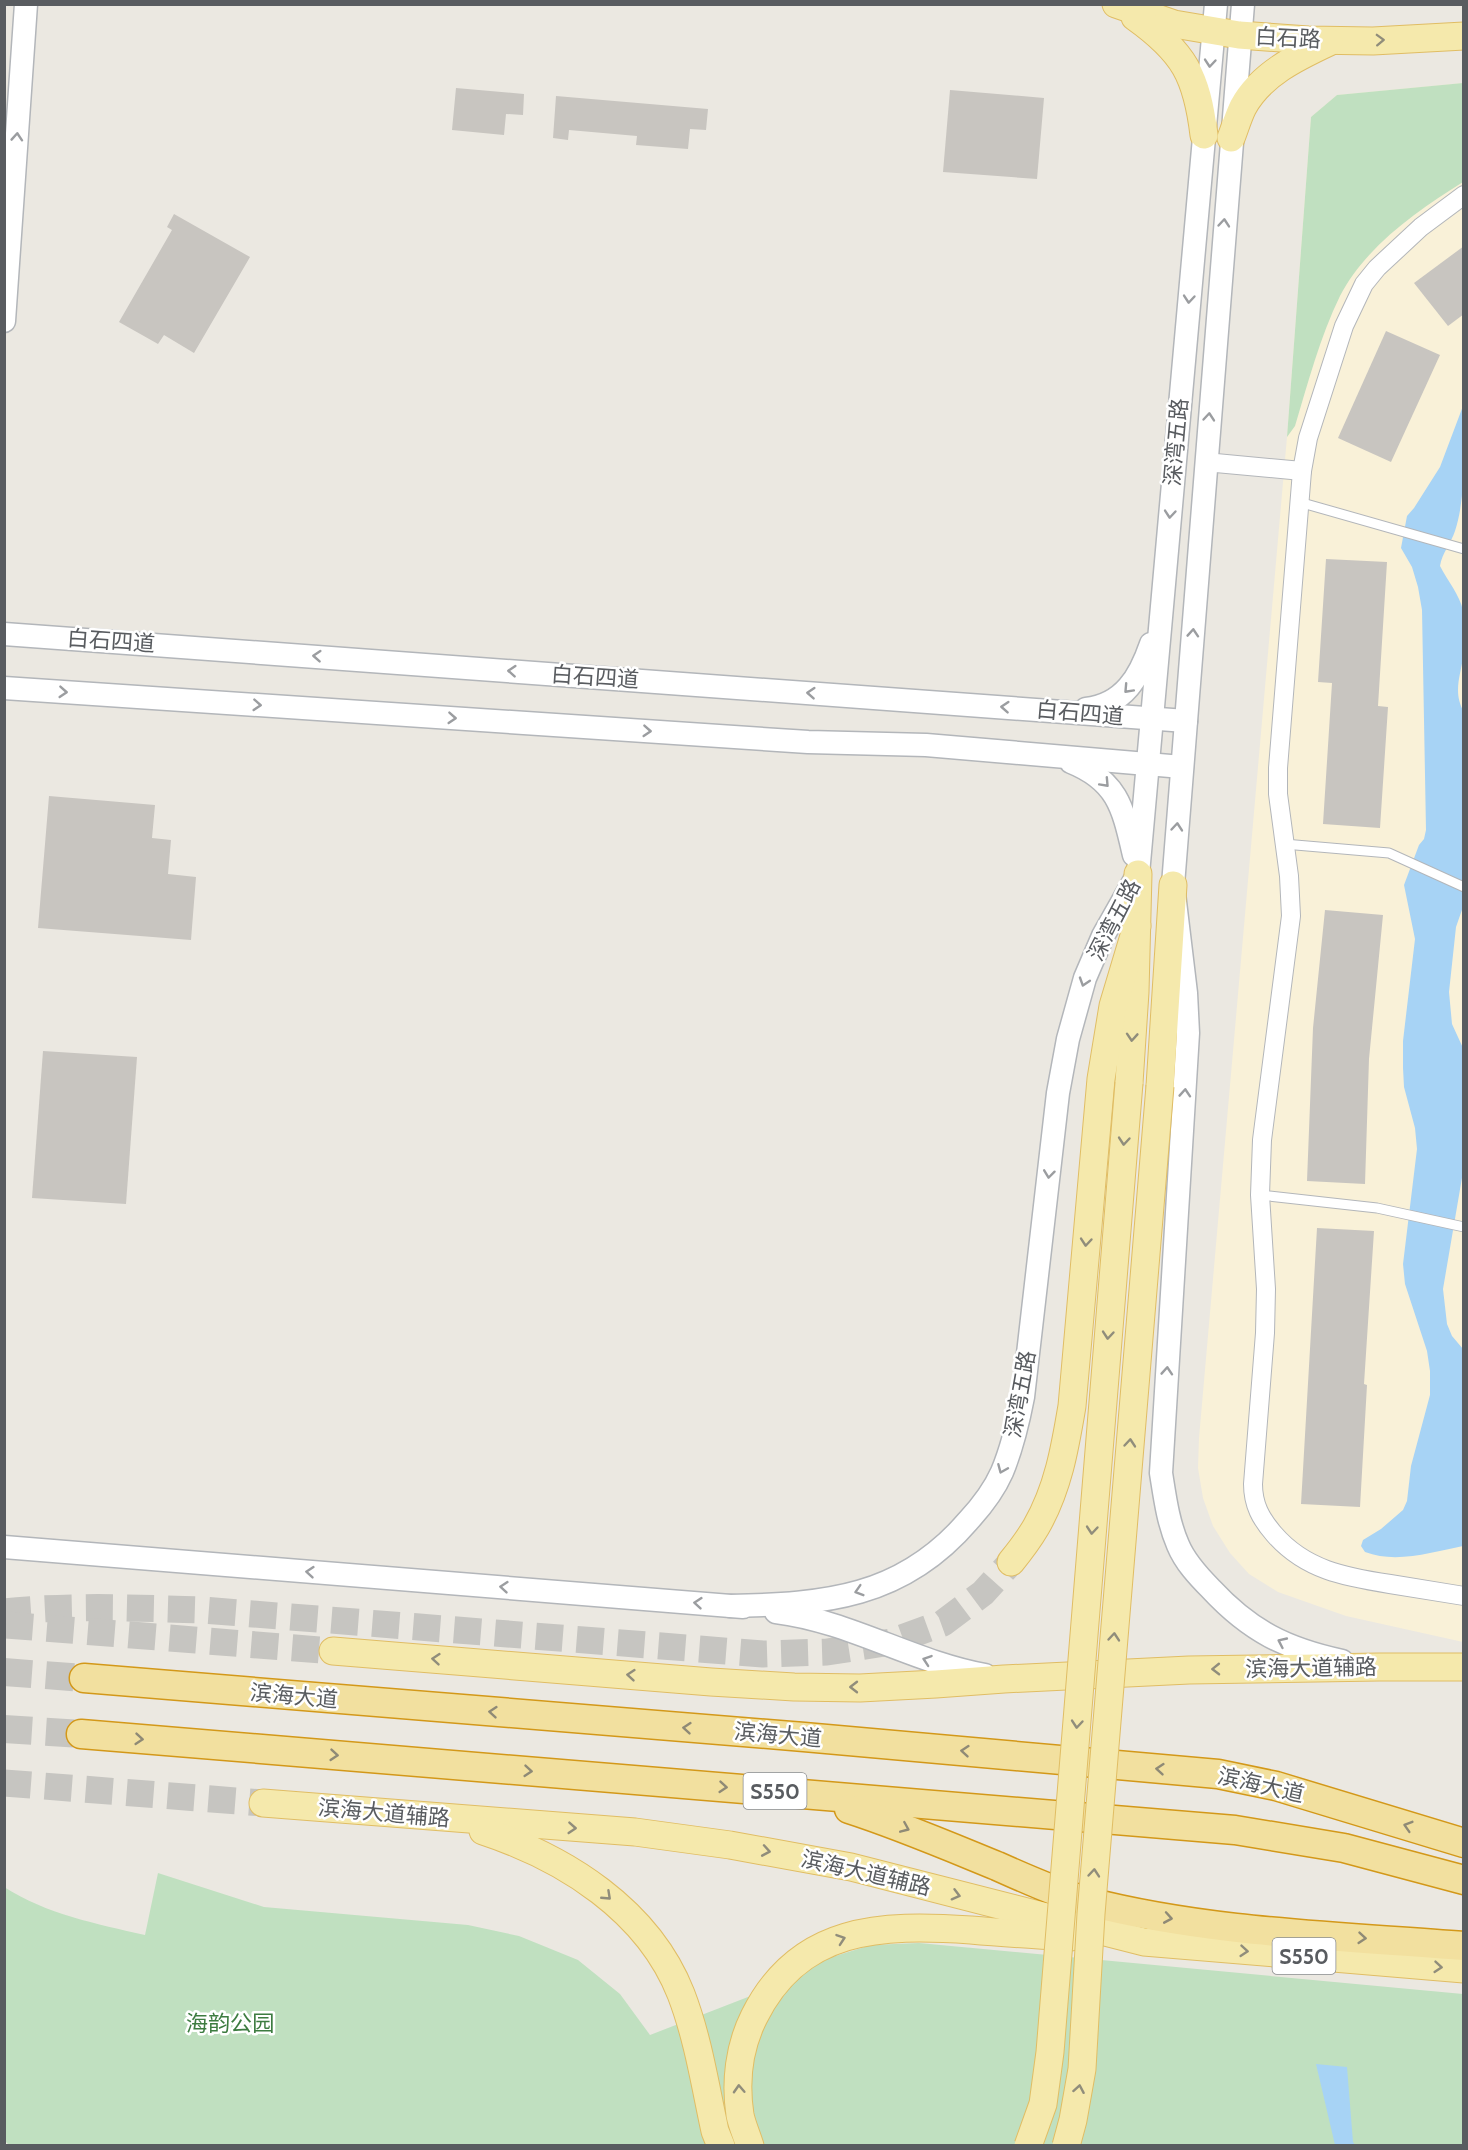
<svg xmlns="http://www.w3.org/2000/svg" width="1468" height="2150" font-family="Cabin,'Noto Sans SC',sans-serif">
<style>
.commercial{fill:#f9f1d8}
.green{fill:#c0e0c0}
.water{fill:#a7d3f5}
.building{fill:#c8c5c0}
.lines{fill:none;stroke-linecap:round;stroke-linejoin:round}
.primary-tunnel{stroke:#c6c5c1;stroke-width:27;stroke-dasharray:27 14;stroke-linecap:butt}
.trunk-tunnel{stroke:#c6c5c1;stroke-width:28;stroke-dasharray:28 14;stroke-linecap:butt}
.service-casing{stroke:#b3b6ba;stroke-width:11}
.minor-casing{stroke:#b3b6ba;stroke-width:20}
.tertiary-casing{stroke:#b3b6ba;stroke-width:25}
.primary-casing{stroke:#e0bd64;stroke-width:29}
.trunk-casing{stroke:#d39819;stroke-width:31}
.service{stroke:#fff;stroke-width:9}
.minor{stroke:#fff;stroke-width:18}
.tertiary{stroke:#fff;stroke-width:22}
.primary{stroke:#f5e9ac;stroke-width:27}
.trunk{stroke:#f2e09f;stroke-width:28}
.primary-bridge-casing{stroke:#e0bd64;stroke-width:29;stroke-linecap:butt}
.primary-bridge{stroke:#f5e9ac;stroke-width:27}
.oneway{stroke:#908d7b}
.oneway2{stroke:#9b9da0}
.oneway3{stroke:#8f8a76}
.labels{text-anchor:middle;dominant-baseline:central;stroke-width:5;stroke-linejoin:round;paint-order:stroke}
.shield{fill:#fff;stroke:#8b8d90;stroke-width:1.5}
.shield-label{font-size:21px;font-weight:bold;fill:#595c60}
.street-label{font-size:22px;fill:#595c60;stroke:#fff}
.park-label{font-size:22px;fill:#3d7c40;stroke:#fff}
</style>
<rect width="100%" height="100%" fill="#ebe8e1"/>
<polygon class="commercial" points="1463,83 1463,1642 1346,1616 1278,1592 1249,1574 1230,1553 1213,1526 1203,1498 1198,1468 1199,1438 1287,437 1311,117 1337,95"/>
<g class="green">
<path d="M1463 83V182C1418 210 1365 247 1340 296 1320 337 1308 383 1295 426L1287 437 1311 117 1337 95Z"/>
<path d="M158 1873 264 1907 468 1925 519 1936 578 1960 620 1994 650 2035 789 1981 829 1958 871 1945 919 1943 1463 1994V2145H9L4 2140V1887C46 1914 97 1924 145 1935Z"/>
</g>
<g class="water">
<path d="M1463 406C1463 444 1467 495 1455 531 1451 543 1442 553 1440 566 1447 580 1460 595 1463 611 1466 622 1465 647 1463 658 1460 677 1453 693 1464 712V904L1456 927 1449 992 1452 1024 1463 1048 1464 1166 1443 1289 1447 1324 1452 1336 1463 1349V1546C1433 1552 1396 1564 1365 1552L1361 1546 1363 1540 1381 1529 1403 1510 1407 1501 1411 1466 1430 1395V1371L1427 1351 1405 1284 1403 1264 1417 1149 1415 1128 1404 1087 1403 1068V1041L1415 939 1404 885 1419 845 1424 839 1426 830 1422 610 1418 587 1412 567 1401 548 1407 516 1414 508 1440 467Z"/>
<polygon points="1316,2064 1347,2067 1353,2142 1355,2145 1335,2145"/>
</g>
<g class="building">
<polygon points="456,88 524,94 523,115 506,114 504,135 452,130"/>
<polygon points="950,90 1044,98 1037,179 943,172"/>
<polygon points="556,96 708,109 706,130 690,129 688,149 636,145 637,136 569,130 568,140 553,138"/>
<polygon points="174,214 250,257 194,353 164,335 158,344 119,322 172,230 167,227"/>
<polygon points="1464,246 1464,314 1448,326 1414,283"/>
<polygon points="1386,331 1440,355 1391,462 1338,438"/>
<polygon points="1326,559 1387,562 1378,706 1388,707 1380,828 1323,824 1332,683 1318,682"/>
<polygon points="49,796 155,805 152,838 171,840 168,874 196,877 191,940 38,928"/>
<polygon points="1325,910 1383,915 1369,1059 1365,1184 1307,1181 1313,1028"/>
<polygon points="43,1051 137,1057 126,1204 32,1198"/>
<polygon points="1317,1228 1374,1231 1364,1384 1367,1385 1360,1507 1301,1504"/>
</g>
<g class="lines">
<g class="primary-tunnel">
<path d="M4 1612C70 1605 136 1608 202 1610L763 1654 827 1652 891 1642 943 1623 983 1593 1011 1562"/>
<polyline points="6,1625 333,1651"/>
<polyline points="4,1783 263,1803"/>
</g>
<g class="trunk-tunnel">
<polyline points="4,1672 84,1678"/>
<polyline points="4,1729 81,1734"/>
</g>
<defs>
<g id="service">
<polyline points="1299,502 1464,549"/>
<polyline points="1284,844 1389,853 1464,887"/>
<polyline points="1260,1195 1377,1208 1464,1227"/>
</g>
<g id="minor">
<path d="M1464 195 1421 227 1377 268 1364 284 1344 326 1308 438 1302 471 1278 768V794L1289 876 1291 916 1262 1140 1260 1195 1266 1289 1265 1333 1253 1484C1253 1505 1261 1519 1274 1534 1305 1570 1345 1577 1390 1584 1414 1588 1439 1592 1464 1596"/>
<polyline points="1205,462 1302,471"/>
</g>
<g id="tertiary">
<path d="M1243 4 1173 885 1186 993 1188 1033 1161 1473C1165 1498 1168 1522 1178 1545 1185 1562 1198 1576 1211 1589 1250 1631 1286 1649 1342 1661"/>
<polyline points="4,321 26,4"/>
<polyline points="4,634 1186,721"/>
<polyline points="4,688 808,742 926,745 1182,767"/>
<path d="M1086 709C1124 705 1140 676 1151 644"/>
<path d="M1071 762C1118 781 1123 808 1134 855"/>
<polyline points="4,1547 743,1607"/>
<path d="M730 1606C825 1604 902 1598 968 1521 981 1507 994 1490 1002 1472 1012 1448 1018 1423 1023 1397L1058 1093 1068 1039 1085 978 1103 936 1138 874 1216 4"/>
<path d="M776 1612C849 1621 913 1662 985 1675"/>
</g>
<g id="primary">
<polyline points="1116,4 1174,24 1239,35 1308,40 1373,41 1464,36"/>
<path d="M1135 17C1184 52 1197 76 1204 135"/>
<path d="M1231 138C1235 128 1238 117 1243 107 1261 74 1297 57 1329 42"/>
<polyline points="1129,1083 1135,992 1138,874"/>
<polyline points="1160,1086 1173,885"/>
<path d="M1011 1562C1020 1551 1029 1539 1036 1527 1058 1489 1065 1448 1072 1406L1101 1079 1113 1006 1137 926"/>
<polyline points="333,1651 711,1682 794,1687 860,1688 936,1684 1004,1679 1189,1670 1379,1667 1464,1667"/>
<polyline points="263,1803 635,1832 730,1845 851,1867 1144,1942 1464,1969"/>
<path d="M483 1831C565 1858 648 1910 681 1994 698 2038 705 2085 715 2131L721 2146"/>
<path d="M750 2146C747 2136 742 2125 740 2115 735 2082 739 2047 754 2017 799 1926 881 1924 971 1930 1004 1933 1037 1935 1071 1937"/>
</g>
<g id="trunk">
<polyline points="84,1678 804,1737 1218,1774 1276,1786 1464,1843"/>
<polyline points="81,1734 1235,1830 1344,1848 1464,1880"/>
<path d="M849 1809C899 1825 948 1846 997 1866 1026 1879 1055 1892 1085 1901 1208 1933 1337 1936 1464 1946"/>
</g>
</defs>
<use href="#service" class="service-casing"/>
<use href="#minor" class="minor-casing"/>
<use href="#tertiary" class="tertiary-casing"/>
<use href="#primary" class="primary-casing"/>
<use href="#trunk" class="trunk-casing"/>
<use href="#service" class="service"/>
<use href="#minor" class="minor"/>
<use href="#tertiary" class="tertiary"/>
<use href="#primary" class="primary"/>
<use href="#trunk" class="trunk"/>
<defs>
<g id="primary-bridge">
<polyline points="1028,2146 1043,2104 1050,2052 1129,1083"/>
<polyline points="1066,2146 1073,2120 1082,2069 1091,1914 1160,1086"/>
</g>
</defs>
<use href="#primary-bridge" class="primary-bridge-casing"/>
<use href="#primary-bridge" class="primary-bridge"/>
</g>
<defs><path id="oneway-chevron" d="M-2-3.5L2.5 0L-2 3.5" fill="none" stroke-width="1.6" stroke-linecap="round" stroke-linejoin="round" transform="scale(1.5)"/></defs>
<g class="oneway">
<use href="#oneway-chevron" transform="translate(1380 40) rotate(-2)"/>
<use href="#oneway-chevron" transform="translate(1132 1037) rotate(94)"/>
<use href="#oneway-chevron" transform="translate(1124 1141) rotate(95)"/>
<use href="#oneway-chevron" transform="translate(1086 1242) rotate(95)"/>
<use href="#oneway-chevron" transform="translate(1108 1335) rotate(95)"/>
<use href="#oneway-chevron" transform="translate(1130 1443) rotate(-85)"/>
<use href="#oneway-chevron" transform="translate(1092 1530) rotate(95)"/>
<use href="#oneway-chevron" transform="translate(1114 1637) rotate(-85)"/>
<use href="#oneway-chevron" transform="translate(436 1659) rotate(-175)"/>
<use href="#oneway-chevron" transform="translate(1216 1669) rotate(179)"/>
<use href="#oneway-chevron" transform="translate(631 1675) rotate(-175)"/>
<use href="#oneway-chevron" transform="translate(854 1687) rotate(-180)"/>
<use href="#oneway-chevron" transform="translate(1077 1724) rotate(95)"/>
<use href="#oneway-chevron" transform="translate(572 1828) rotate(4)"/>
<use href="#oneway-chevron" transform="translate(766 1851) rotate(10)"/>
<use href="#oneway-chevron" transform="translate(1094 1873) rotate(-85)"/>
<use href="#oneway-chevron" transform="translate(956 1895) rotate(15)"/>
<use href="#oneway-chevron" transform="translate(607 1896) rotate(43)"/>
<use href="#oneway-chevron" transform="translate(841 1939) rotate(-19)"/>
<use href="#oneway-chevron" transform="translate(1244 1951) rotate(5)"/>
<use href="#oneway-chevron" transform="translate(1438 1967) rotate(5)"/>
<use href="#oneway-chevron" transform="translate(739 2089) rotate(-93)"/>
<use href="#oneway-chevron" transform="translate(1079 2089) rotate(-80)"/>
</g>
<g class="oneway2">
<use href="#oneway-chevron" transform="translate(1210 63) rotate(95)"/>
<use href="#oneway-chevron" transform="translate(17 137) rotate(-86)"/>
<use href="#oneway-chevron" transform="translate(1224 223) rotate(-85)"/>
<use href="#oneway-chevron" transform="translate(1189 299) rotate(95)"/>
<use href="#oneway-chevron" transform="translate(1209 417) rotate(-85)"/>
<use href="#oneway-chevron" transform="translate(1170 514) rotate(95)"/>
<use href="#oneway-chevron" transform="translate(1193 633) rotate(-86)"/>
<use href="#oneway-chevron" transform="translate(317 656) rotate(-176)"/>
<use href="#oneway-chevron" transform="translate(512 671) rotate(-176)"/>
<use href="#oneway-chevron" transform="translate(1128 689) rotate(133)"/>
<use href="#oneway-chevron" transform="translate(63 692) rotate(4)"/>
<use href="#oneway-chevron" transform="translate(811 693) rotate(-176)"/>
<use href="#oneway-chevron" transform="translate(257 705) rotate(4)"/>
<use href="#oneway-chevron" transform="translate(1005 707) rotate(-176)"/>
<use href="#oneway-chevron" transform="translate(452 718) rotate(4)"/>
<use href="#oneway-chevron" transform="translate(647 731) rotate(4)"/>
<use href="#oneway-chevron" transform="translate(1105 783) rotate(47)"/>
<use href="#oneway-chevron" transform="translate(1177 827) rotate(-85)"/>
<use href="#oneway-chevron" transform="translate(1084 982) rotate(108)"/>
<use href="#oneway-chevron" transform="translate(1185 1093) rotate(-86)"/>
<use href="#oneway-chevron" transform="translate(1049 1174) rotate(97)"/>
<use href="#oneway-chevron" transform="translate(1167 1371) rotate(-86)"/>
<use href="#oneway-chevron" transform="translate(1002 1469) rotate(113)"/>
<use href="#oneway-chevron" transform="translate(310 1572) rotate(-175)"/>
<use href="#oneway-chevron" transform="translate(504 1587) rotate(-175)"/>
<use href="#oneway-chevron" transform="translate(859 1591) rotate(163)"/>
<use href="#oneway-chevron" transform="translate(698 1603) rotate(-175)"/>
<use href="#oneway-chevron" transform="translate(1282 1642) rotate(-155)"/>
<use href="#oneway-chevron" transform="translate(927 1660) rotate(-161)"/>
</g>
<g class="oneway3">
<use href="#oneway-chevron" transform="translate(493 1712) rotate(-175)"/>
<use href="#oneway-chevron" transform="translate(687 1728) rotate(-175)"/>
<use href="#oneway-chevron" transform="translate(139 1739) rotate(5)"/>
<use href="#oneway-chevron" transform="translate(965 1751) rotate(-175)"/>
<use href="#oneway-chevron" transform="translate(334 1755) rotate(5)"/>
<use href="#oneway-chevron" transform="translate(1160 1769) rotate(-175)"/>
<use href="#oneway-chevron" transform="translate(528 1771) rotate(5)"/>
<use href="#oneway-chevron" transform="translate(723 1787) rotate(5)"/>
<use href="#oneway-chevron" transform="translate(1408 1826) rotate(-163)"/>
<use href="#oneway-chevron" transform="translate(905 1828) rotate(23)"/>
<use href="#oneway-chevron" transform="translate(1168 1918) rotate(10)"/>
<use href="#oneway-chevron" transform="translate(1362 1938) rotate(5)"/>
</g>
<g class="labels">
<g class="shield">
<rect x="743.5" y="1773" width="63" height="36" rx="4.5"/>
<rect x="1272.5" y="1938" width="63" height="36" rx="4.5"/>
</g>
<g class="shield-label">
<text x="775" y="1791">S550</text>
<text x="1304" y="1956">S550</text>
</g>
<g class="street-label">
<text transform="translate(1288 38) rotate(3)">白石路</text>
<text transform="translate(1176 442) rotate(-85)">深湾五路</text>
<text transform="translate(111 641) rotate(4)">白石四道</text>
<text transform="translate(595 677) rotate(4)">白石四道</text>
<text transform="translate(1080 713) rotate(5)">白石四道</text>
<text transform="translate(1114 920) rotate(-63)">深湾五路</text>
<text transform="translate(1020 1394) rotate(-80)">深湾五路</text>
<text transform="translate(1311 1668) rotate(-1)">滨海大道辅路</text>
<text transform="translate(294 1696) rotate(5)">滨海大道</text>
<text transform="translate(778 1735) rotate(5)">滨海大道</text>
<text transform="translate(1261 1785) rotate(13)">滨海大道</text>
<text transform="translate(384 1813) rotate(5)">滨海大道辅路</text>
<text transform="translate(866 1873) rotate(13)">滨海大道辅路</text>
</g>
<g class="park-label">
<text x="230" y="2023">海韵公园</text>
</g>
</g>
<rect width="1468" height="2150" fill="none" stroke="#595c60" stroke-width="12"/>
</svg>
